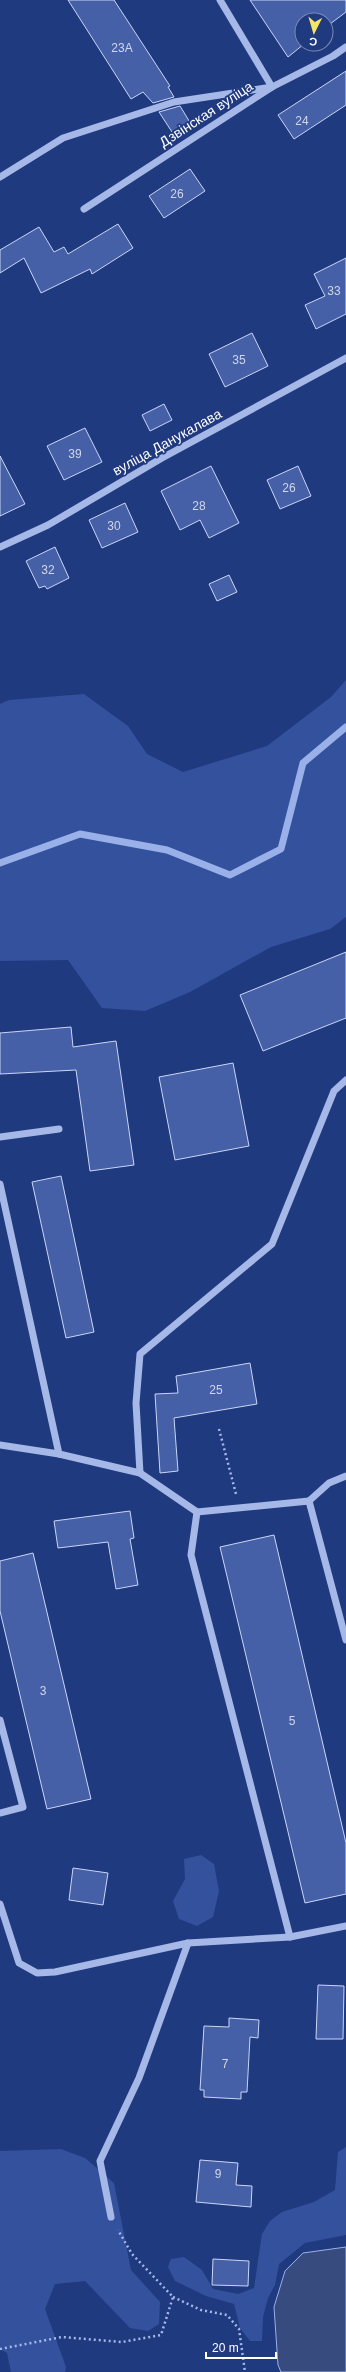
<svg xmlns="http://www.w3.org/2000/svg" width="346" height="2372" font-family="Helvetica,sans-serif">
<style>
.green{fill:#34519e}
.water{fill:#384b7f;stroke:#99b0e9}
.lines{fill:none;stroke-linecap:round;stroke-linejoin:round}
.stream{stroke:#99b0e9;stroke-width:7}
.building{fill:#4560a7;stroke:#c9d6f6}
.path{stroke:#a5b8e7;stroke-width:2.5;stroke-dasharray:2 3;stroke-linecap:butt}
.minor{stroke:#a5b8e7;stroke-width:7}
.labels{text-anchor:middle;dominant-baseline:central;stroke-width:3.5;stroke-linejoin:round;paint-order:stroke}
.number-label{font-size:12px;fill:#d0d7e9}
.street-label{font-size:14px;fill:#fff;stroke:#203a80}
</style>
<rect width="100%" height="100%" fill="#203a80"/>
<g class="green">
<polygon points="346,680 346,917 330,929 271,947 190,992 145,1011 102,1008 68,960 0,961 0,704 9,700 84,694 128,726 147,754 183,772 267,746 331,697"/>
<polygon points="201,1855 214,1864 219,1891 213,1917 197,1926 179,1919 173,1901 185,1879 184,1859"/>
<polygon points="346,2147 346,2235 305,2243 279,2264 275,2285 268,2298 263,2317 262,2341 250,2341 240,2328 234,2304 206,2296 175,2281 168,2267 171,2259 184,2257 202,2270 213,2289 238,2294 254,2288 262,2234 270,2221 282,2212 314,2202 335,2190 338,2152"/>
<polygon points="61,2149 85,2158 114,2183 131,2270 160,2302 159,2324 148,2331 130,2328 85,2281 55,2284 45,2309 66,2367 65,2372 11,2372 7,2353 0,2349 0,2151"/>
</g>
<polygon class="water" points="346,2247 346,2372 281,2372 278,2365 274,2307 285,2271 303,2253"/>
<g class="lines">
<polyline class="stream" points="0,863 80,834 167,850 230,875 281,849 303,763 346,727"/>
</g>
<g class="building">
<polygon points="68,0 114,0 170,86 168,87 174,97 153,103 143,92 131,99"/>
<polygon points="250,0 346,0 346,12 326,27 326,20 302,20 302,44 304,44 288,57"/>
<polygon points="346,71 346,105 294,139 278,115"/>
<polygon points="180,106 191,124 174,135 159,112"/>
<polygon points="190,169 205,191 164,218 149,196"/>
<polygon points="118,224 133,248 92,274 90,269 41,293 24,258 0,273 0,250 39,227 54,252 64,247 68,254"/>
<polygon points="346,258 346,314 316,329 305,305 325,296 314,274"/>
<polygon points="252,333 268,366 225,387 209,354"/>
<polygon points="164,404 172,420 150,431 142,415"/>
<polygon points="85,428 102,462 64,480 47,446"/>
<polygon points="0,456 25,504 0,516"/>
<polygon points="211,466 239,523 209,538 200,520 180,530 161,491"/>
<polygon points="298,466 311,496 280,509 267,480"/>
<polygon points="125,503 138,532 102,548 89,520"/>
<polygon points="55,547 69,578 47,589 45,586 39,588 26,561"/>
<polygon points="229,575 237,592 217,601 209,584"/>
<polygon points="346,952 346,1018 263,1051 240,995"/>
<polygon points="71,1027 73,1047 116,1041 134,1165 90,1171 76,1070 0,1074 0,1033"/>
<polygon points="233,1063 249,1146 175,1160 159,1077"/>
<polygon points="61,1176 94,1332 66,1338 32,1182"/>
<polygon points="250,1363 257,1404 174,1418 178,1471 160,1473 155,1394 178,1393 176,1376"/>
<polygon points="130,1511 134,1538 130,1539 138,1585 116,1589 108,1542 58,1548 54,1521"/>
<polygon points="274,1535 346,1843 346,1894 305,1903 220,1547"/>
<polygon points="33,1553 91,1799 47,1809 0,1611 0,1561"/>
<polygon points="73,1868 108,1873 103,1905 69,1900"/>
<polygon points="318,1985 344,1986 343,2039 316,2039"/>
<polygon points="229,2018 259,2020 258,2038 250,2037 247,2092 241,2092 241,2099 204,2097 204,2090 200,2090 204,2026 229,2027"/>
<polygon points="200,2160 238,2163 236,2185 252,2186 251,2207 196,2202"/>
<polygon points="213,2259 249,2261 248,2286 212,2285"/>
</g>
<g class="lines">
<g class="path">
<polyline points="219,1429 236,1494"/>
<polyline points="173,2297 201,2310 227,2315 239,2329 245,2372"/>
<polyline points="0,2349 62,2337 122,2342 161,2335 173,2297 132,2254 118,2230"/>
</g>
<g class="minor">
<polyline points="0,177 63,138 174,102 272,87 220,0"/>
<polyline points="84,209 272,87 333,56 346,47"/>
<polyline points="0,547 48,525 162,458 346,358"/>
<polyline points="0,1137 59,1129"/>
<polyline points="0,1184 59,1454 140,1473 197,1512 309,1501"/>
<polyline points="0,1445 59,1454"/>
<polyline points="140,1473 136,1403 140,1354 272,1244 334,1091 346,1080"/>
<polyline points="309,1501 346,1640"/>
<polyline points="309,1501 329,1483 346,1476"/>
<polyline points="197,1512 191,1555 290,1937"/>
<polyline points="0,1720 23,1807 0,1813"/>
<polyline points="0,1904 19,1963 37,1973 55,1972 188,1943 290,1937 346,1926"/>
<polyline points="111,2217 100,2161 139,2078 188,1943"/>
</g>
</g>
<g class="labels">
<g class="number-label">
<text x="122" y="48">23А</text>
<text x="302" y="121">24</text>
<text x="177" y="194">26</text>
<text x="334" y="291">33</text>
<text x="239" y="360">35</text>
<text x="75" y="454">39</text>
<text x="289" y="488">26</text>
<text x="199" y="506">28</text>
<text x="114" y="526">30</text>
<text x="48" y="570">32</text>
<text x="216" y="1390">25</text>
<text x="43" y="1691">3</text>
<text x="292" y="1721">5</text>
<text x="225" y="2064">7</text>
<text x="218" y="2174">9</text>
</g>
<g class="street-label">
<text transform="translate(206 114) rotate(-33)">Дзвінская вуліца</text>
<text transform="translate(167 442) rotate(-29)">вуліца Данукалава</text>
</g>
</g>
<g transform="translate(314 32) rotate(185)"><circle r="19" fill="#203a80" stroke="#7989b3"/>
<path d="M0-3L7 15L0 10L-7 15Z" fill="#f5e466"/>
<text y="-6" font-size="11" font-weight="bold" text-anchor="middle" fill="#ffffff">С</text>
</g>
<path d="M206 2352v6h70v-6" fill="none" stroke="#ffffff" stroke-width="2"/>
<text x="212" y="2352" font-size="12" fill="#ffffff" stroke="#203a80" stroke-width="3" paint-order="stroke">20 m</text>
</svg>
